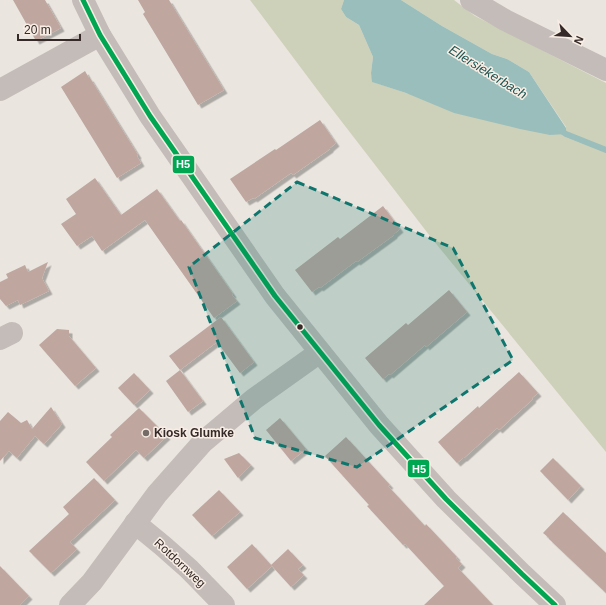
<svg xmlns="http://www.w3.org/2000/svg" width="606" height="605" font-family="Arial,sans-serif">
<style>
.green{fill:#ced1b9}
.water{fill:#9abebb}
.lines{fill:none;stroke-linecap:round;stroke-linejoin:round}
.stream{stroke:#9abebb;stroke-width:6}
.building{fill:#bfa7a0;filter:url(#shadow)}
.minor{stroke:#c4bcb8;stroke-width:22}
.bus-1-casing{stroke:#f9eee5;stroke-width:8}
.bus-1{stroke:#00a651;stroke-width:5}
.marked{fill:#0f766e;fill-opacity:0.2;stroke:#0f766e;stroke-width:3;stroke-dasharray:8 5;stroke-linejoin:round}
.bus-dot{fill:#352a27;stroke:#f9eee5;stroke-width:1.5}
.poi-dot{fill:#756b67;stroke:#f9eee5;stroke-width:1.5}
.labels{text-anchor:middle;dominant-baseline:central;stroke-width:3;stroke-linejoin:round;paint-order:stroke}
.poi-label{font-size:12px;font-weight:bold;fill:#352a27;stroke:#f9eee5;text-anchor:start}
.street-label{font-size:12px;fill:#352a27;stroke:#f9eee5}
.water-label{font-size:13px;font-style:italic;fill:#1d5654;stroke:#f9eee5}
.line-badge{stroke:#f9eee5;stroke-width:1.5}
.badge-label{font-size:11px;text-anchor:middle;font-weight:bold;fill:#fff}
</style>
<defs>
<filter id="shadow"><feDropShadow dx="3.5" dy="3.5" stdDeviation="0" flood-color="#0004"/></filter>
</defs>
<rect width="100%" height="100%" fill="#ebe5df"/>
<polygon class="green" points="250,0 344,0 341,9 346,17 359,25 373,57 371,73 373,82 406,93 566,134 566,127 529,72 507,59 492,54 442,26 401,0 454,0 475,16 606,83 606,452 433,240 325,100"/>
<polygon class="water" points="344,0 401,0 442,26 492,54 507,59 529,72 566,128 566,134 550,135 520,129 454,113 406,93 372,82 371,73 373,57 359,25 346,17 341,9"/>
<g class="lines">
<polyline class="stream" points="560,130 566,134 606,150"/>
</g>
<g class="building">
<polygon points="13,0 45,0 61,28 36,41"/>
<polygon points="138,0 169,0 224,90 198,105 143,14 145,12"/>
<polygon points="85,71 89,78 90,78 138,155 137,156 141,163 117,178 61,87"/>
<polygon points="320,120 336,143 330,148 330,149 293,175 291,173 254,199 253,198 246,202 230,179 275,149 276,150"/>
<polygon points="95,178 121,215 157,189 180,221 181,220 233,294 232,295 237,301 214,318 145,220 102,251 92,236 77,246 61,224 76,214 66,199"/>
<polygon points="383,206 400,229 394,234 394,235 357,262 356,261 320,288 319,287 312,292 295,270 338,237 340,239"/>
<polygon points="48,262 42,278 49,291 20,305 18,300 6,306 0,299 0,282 8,278 6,274 25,265 28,272"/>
<polygon points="449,290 467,312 426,347 425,345 390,375 389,374 383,379 365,358 406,323 408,325"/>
<polygon points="221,317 254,362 240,373 217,342 180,370 169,356"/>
<polygon points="57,329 69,330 69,336 96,368 75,386 39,345"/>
<polygon points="180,370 203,401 188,412 166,381"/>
<polygon points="519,372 538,393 532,398 533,399 499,430 497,428 464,458 463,458 457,463 438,442 478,406 479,408"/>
<polygon points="134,373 150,390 134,405 118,388"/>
<polygon points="51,407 62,424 44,444 35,436 17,458 9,451 0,461 0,421 8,412 21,423 27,420 32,429"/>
<polygon points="139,408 167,436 144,458 136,450 104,481 86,462 112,437 110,435"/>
<polygon points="280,418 306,449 291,461 266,430"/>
<polygon points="346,437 390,485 388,486 425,526 426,524 457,557 456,558 462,564 458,568 493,605 424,605 444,586 405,544 403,545 367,506 369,505 325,456"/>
<polygon points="239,453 251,465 238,478 224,459"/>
<polygon points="553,458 581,486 568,500 540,471"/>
<polygon points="94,478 115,500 70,542 77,549 51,573 29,551 69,514 63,507"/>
<polygon points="219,490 240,512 212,536 192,515"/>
<polygon points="563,512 606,553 606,593 549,539 549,538 543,533"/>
<polygon points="252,544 272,566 247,589 227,567"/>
<polygon points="288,549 303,565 298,569 304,575 291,587 271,565"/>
<polygon points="0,566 29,596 20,605 0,605"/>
</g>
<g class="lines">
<g class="minor">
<polyline points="83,0 100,35 150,116 275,296 379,425 446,499 522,574 555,605"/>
<polyline points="471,0 505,20 606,70"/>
<polyline points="0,90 100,35"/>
<polyline points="0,339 12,333"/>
<polyline points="135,523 163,546 189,569 224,605"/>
<polyline points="70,605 92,582 157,494 203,442 254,399 320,352"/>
</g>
<defs>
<polyline id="bus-1" points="83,0 100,35 150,116 275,296 379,425 446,499 522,574 555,605"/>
</defs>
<use href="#bus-1" class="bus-1-casing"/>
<use href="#bus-1" class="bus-1"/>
</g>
<path class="marked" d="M297 182 453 248 513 360 357 467 255 438 189 267Z"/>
<circle class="bus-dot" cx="300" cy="327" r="3.5"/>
<circle class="poi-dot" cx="146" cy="433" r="4"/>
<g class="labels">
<g class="poi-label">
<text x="154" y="433">Kiosk Glumke</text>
</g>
<g class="street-label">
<text transform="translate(180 563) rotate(43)">Rotdornweg</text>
</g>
<g class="water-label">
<text transform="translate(488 72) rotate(32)">Ellersiekerbach</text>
</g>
</g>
<g class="line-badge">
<rect x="172" y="155" width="23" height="19" rx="4" fill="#00a651"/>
<rect x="407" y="459" width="23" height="19" rx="4" fill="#00a651"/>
</g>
<g class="badge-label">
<text x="183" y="168">H5</text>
<text x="419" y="473">H5</text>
</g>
<g transform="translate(570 36) rotate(115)" stroke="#f9eee5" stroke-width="3" paint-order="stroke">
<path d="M0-3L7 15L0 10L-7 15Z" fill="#352a27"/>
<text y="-6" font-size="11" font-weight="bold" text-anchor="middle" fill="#352a27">N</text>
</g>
<path d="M18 34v6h62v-6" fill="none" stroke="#352a27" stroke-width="2"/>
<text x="24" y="34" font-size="12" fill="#352a27" stroke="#f9eee5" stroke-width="3" paint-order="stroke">20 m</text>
</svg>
